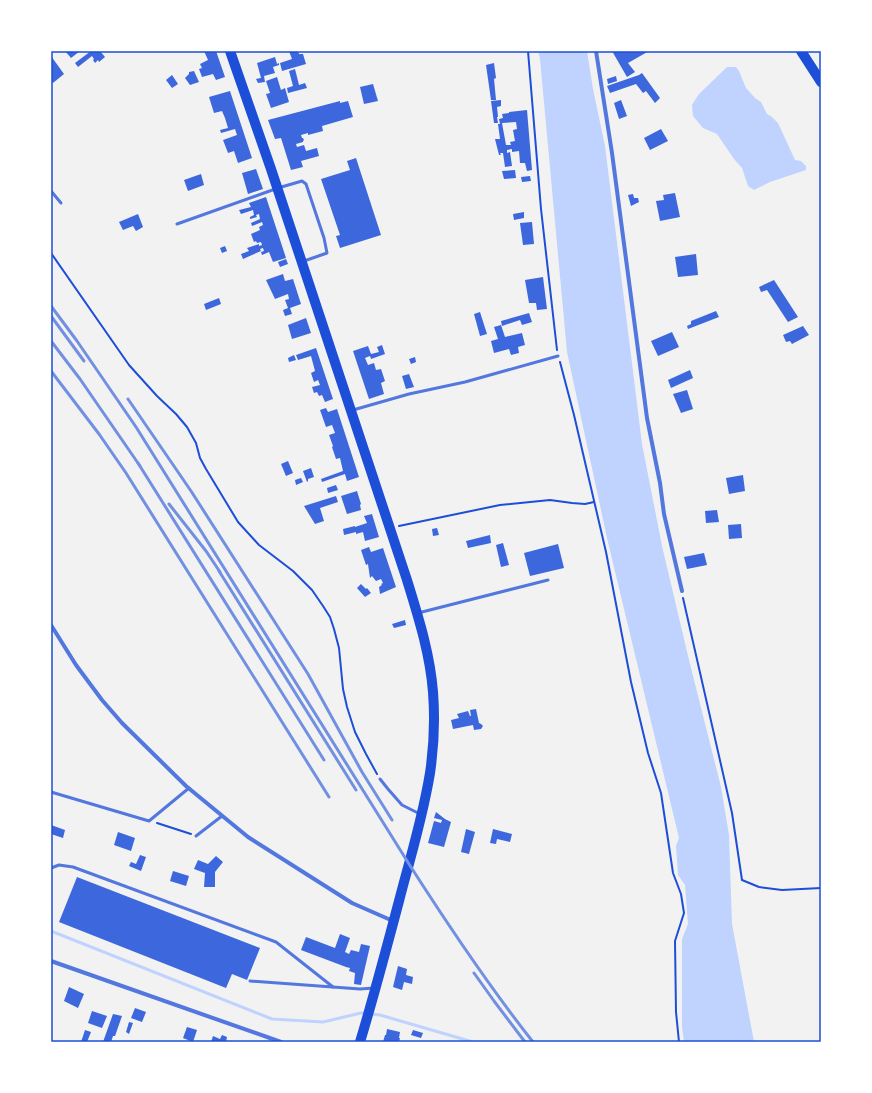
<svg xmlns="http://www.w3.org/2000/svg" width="872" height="1093" font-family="'Work Sans',sans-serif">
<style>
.water{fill:#bfd3fe}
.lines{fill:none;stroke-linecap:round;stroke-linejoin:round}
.stream{stroke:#bfd3fe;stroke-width:3}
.building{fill:#3d67dc;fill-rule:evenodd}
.path{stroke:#1d4ed8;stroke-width:2}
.service{stroke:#5277de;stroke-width:3}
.minor{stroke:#5277de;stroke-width:4}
.primary{stroke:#1d4ed8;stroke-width:10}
.rail{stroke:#7290e2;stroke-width:3}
.neatline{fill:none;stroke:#1d4ed8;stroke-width:1.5}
</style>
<rect width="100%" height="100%" fill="#f2f2f2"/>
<g class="water">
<polygon points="538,51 587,51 593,89 605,146 642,444 662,546 689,660 721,787 729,835 732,924 754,1042 684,1042 682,1027 682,939 688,924 685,885 678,875 676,846 679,838 607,538 567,352 540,59"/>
<polygon points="727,67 736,67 739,71 746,88 755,98 761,102 767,114 772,117 778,123 795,160 801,161 806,166 806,170 770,182 754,190 748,186 742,168 734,159 717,134 703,128 693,116 692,105 699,94"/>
</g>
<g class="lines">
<g class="stream">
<polyline points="51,931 272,1019 323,1022 361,1013 365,1013"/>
<polyline points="371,1014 380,1015 473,1042"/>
</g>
</g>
<g class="building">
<polygon points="65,51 80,51 71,58"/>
<polygon points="91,51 100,51 105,57 99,62 98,60 95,63 93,60 94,59 92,56 78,67 75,63"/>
<polygon points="204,51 216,51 225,77 216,80 213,74 202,77 199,69 202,68 200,64 208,60"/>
<polygon points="289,51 298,51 299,54 303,54 306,64 282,71 280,63 292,59"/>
<polygon points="612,51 649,51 628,63 635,72 627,77"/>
<polygon points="51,56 64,74 53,83 51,80"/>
<polygon points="275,57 277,64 279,63 279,65 273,67 275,73 264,76 265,82 258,83 256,79 261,78 257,63"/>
<polygon points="494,63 496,78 494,79 496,100 491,100 486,65"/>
<polygon points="295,69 299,85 305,83 307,88 288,93 287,88 293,86 289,71"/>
<polygon points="194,71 199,82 190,85 185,78 189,74 189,72"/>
<polygon points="642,73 660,98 655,103 646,91 643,93 636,84 610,93 607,86 639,75"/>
<polygon points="172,75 178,84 172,88 166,80"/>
<polygon points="616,76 617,81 608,84 607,79"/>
<polygon points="277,77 281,90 285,88 289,102 271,108 266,94 270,93 266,81"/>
<polygon points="373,84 378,101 364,104 360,87"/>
<polygon points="230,91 252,158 238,163 234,151 228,153 223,140 237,135 235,129 221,133 220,130 228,128 225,118 222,111 214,113 209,97"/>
<polygon points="501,100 501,106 497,107 498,117 497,117 498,123 494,123 491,101"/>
<polygon points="621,100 627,116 619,119 614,103"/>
<polygon points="340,101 340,103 348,101 353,117 322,126 323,131 308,135 308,133 301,135 302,138 303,138 304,140 303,141 303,142 296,144 297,147 304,145 306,151 317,148 319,156 301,161 303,167 291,170 281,138 275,139 268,120"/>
<path d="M527 110 532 170 527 171 525 163H520L519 151 512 152V149L507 150V153L510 152 512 166 505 167 503 153H500L501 155H499L495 139H500L498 124H500L499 119 503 118 502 114 509 113V112ZM516 122 517 129 513 130 515 141 510 142 511 145H506L502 123Z"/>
<polygon points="661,129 668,141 650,150 644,138"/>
<polygon points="356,158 381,235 340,248 336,236 340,235 321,179 350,170 347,161"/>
<polygon points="256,169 263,189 248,194 242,173"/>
<polygon points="515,170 516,178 504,179 502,171"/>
<polygon points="201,174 204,185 188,191 184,180"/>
<polygon points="530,176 531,181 522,182 521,177"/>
<polygon points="675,193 680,217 660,221 656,201 664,200 663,195"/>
<polygon points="633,194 634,198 638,198 639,202 631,206 628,195"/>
<polygon points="266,197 286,258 273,262 269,252 262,255 261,252 264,251 263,248 260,249 261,251 243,259 241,254 249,251 247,248 259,244 259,246 262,245 261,242 257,243 256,241 254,242 251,234 260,230 259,227 263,225 262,222 252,226 251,223 260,219 259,214 256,215 257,217 250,219 250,217 254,215 253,210 241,214 239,210 251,207 249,203"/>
<polygon points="524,212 524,218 514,220 513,214"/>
<polygon points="138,214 143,227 136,231 133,226 123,230 119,222"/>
<polygon points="532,222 534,244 523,245 520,223"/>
<polygon points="225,246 227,251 222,253 220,248"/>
<polygon points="696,254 698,275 678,277 675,257"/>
<polygon points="286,259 288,264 280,267 278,262"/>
<polygon points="283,274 285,281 293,279 301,304 290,308 292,314 285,316 283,310 288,308 285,300 289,299 288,294 275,299 266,280"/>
<polygon points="543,277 547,309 537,310 536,303 529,303 525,280"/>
<polygon points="774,280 798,317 788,322 767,290 761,292 759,287"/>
<polygon points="219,298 221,304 206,310 204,304"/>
<polygon points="716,311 719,317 688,329 687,326 691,324 691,321"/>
<polygon points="480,312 487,334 480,336 474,314"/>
<polygon points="529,313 532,322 522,325 520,320 502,326 501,321"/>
<polygon points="306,318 311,333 292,339 288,325"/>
<polygon points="501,325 505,337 522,333 525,345 518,347 519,353 511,355 509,349 494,353 491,341 498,339 494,327"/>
<polygon points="803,326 809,335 792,344 790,341 786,342 783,335"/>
<polygon points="672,332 679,347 658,356 651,341"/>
<polygon points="382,345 385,354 371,359 370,356 365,358 368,365 374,363 376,370 381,369 385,381 381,383 384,394 369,399 353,351 368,346 371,354 379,352 377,347"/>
<polygon points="316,348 333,399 325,402 322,395 319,396 317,392 314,393 312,387 320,385 318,380 314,382 311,373 315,371 311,356 298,360 296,355"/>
<polygon points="294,355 296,360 289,362 288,358"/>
<polygon points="415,357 416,362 411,364 409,359"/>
<polygon points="690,370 693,378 671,388 668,380"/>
<polygon points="409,374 414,387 406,389 402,376"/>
<polygon points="687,390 693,409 681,413 673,394"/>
<polygon points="326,408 328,412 337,409 359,477 347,481 345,474 322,482 321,479 343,471 340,458 336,459 332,447 333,446 329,435 335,433 332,425 326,427 320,410"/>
<polygon points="288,461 293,473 286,476 281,464"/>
<polygon points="311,468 314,477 308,479 308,481 307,482 303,471"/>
<polygon points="743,475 745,491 729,494 726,478"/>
<polygon points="301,478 303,482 296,485 295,480"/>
<polygon points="336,485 338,490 328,493 327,488"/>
<polygon points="357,491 361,504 360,505 361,510 347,514 341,496"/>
<polygon points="336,496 338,502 320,508 324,521 315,524 304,506"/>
<polygon points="717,510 719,522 706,523 705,511"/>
<polygon points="372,514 379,537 365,541 363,532 356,534 356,532 344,535 343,529 355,526 355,527 367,523 364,516"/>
<polygon points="741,524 742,538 729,539 728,525"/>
<polygon points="437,528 439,535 433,536 432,529"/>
<polygon points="490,535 491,543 468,548 466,541"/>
<polygon points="503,543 509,565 501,567 496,545"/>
<polygon points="558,544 564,568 530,576 524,553"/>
<polygon points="369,547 371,552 383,548 396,587 380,594 379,587 382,585 381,584 383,583 381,579 376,581 372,576 370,578 368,564 366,565 361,550"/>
<polygon points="704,553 707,565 687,569 684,557"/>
<polygon points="361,584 366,589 367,588 371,593 365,597 357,588"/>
<polygon points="405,620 406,625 394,628 392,624"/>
<polygon points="476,709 479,723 481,724 483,726 481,729 474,730 473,725 453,729 451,720 459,718 457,714 468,711 470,716 471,716 470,710"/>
<polygon points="436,812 445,819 451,822 444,847 428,843 434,821 441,823 442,820 434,818"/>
<polygon points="51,825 65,830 63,838 51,834"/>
<polygon points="466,829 475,832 469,854 461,852"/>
<polygon points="493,829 512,834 510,842 497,839 496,844 490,843"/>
<polygon points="118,832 135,838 131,851 114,845"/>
<polygon points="140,855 146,857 141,871 129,866 131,862 136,864"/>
<polygon points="216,856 223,862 215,872 215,887 204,887 205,873 194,869 198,860 208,864"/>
<polygon points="173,871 189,876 186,886 170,881"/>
<polygon points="77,877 260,948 247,980 232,974 226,988 59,922"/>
<polygon points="340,934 350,938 345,952 349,954 351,950 359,952 361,944 370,946 361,985 354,984 355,973 349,971 350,968 346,967 301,950 306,937 335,948"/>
<polygon points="398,966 407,969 406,975 413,977 412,984 404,982 402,990 393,987"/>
<polygon points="69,987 84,994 78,1008 64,1001"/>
<polygon points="135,1008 146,1012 142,1022 131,1018"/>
<polygon points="92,1011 107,1016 102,1028 88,1023"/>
<polygon points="113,1014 122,1016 115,1036 113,1036 111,1042 103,1042"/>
<polygon points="129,1022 133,1023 129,1034 126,1032"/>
<polygon points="187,1027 197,1030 193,1042 183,1038"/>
<polygon points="387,1029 400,1032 399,1038 400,1038 399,1042 383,1042 385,1035 386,1035"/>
<polygon points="85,1030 91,1032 87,1042 81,1042"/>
<polygon points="413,1030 423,1033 421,1038 411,1035"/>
<polygon points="222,1035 227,1037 226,1042 211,1042 213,1036 220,1039"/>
</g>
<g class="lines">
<g class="path">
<polyline points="528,51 541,209 557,350"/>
<polyline points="51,253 129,365 157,396 176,414 187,427 196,443 200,458 206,469 238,522 259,545 293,571 312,590 323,606 330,617 334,629 339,648 343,689 347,707 355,732 366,754 377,774"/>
<polyline points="560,362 574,415 606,552 631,682 648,753 661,793 673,873 681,894 684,913 675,941 676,1012 679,1042"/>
<polyline points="399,526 500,505 550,500 572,503 585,504 594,502"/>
<polyline points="683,598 732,813 742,880 759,887 782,890 821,888"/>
<polyline points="157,823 191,834"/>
</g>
<g class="service">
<polyline points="51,191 61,203"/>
<polyline points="177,224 278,188 302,181 306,184 324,238 327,253 304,261"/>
<polyline points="353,410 409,394 465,382 558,356"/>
<polyline points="418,613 548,580"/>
<polyline points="380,779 388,789 402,805 420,814"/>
<polyline points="51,792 149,821 189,788"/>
<polyline points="196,836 222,816"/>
<polyline points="51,868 59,865 73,867 276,942 333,987"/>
<polyline points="250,981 360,989 374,988"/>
</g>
<g class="minor">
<polyline points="596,51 612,153 647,418 660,483 664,514 682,591"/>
<polyline points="51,625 76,665 102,700 122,723 186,786 248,837 352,903 393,921"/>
<polyline points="51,961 281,1042"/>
</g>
<g class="primary">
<path d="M230 51 271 169 407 580C418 616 430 653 433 692 435 718 434 746 430 773 424 810 414 846 404 882 390 935 376 989 360 1042"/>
<polyline points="801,51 821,82"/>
</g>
<g class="rail">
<path d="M51 306 77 341 136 427 409 864C448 925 488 985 533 1042"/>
<polyline points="51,316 84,361"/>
<polyline points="51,341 80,379 140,466"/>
<polyline points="51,371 99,434 126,473 329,797"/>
<polyline points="128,399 191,491 308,674 362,772 392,820"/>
<polyline points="138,463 324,760"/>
<polyline points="169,504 206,551 220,572"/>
<polyline points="219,571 356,790"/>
<polyline points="474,973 494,1001 525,1042"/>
</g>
</g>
<rect width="872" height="1093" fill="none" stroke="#ffffff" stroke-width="104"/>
<rect x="52" y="52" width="768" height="989" class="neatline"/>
</svg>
